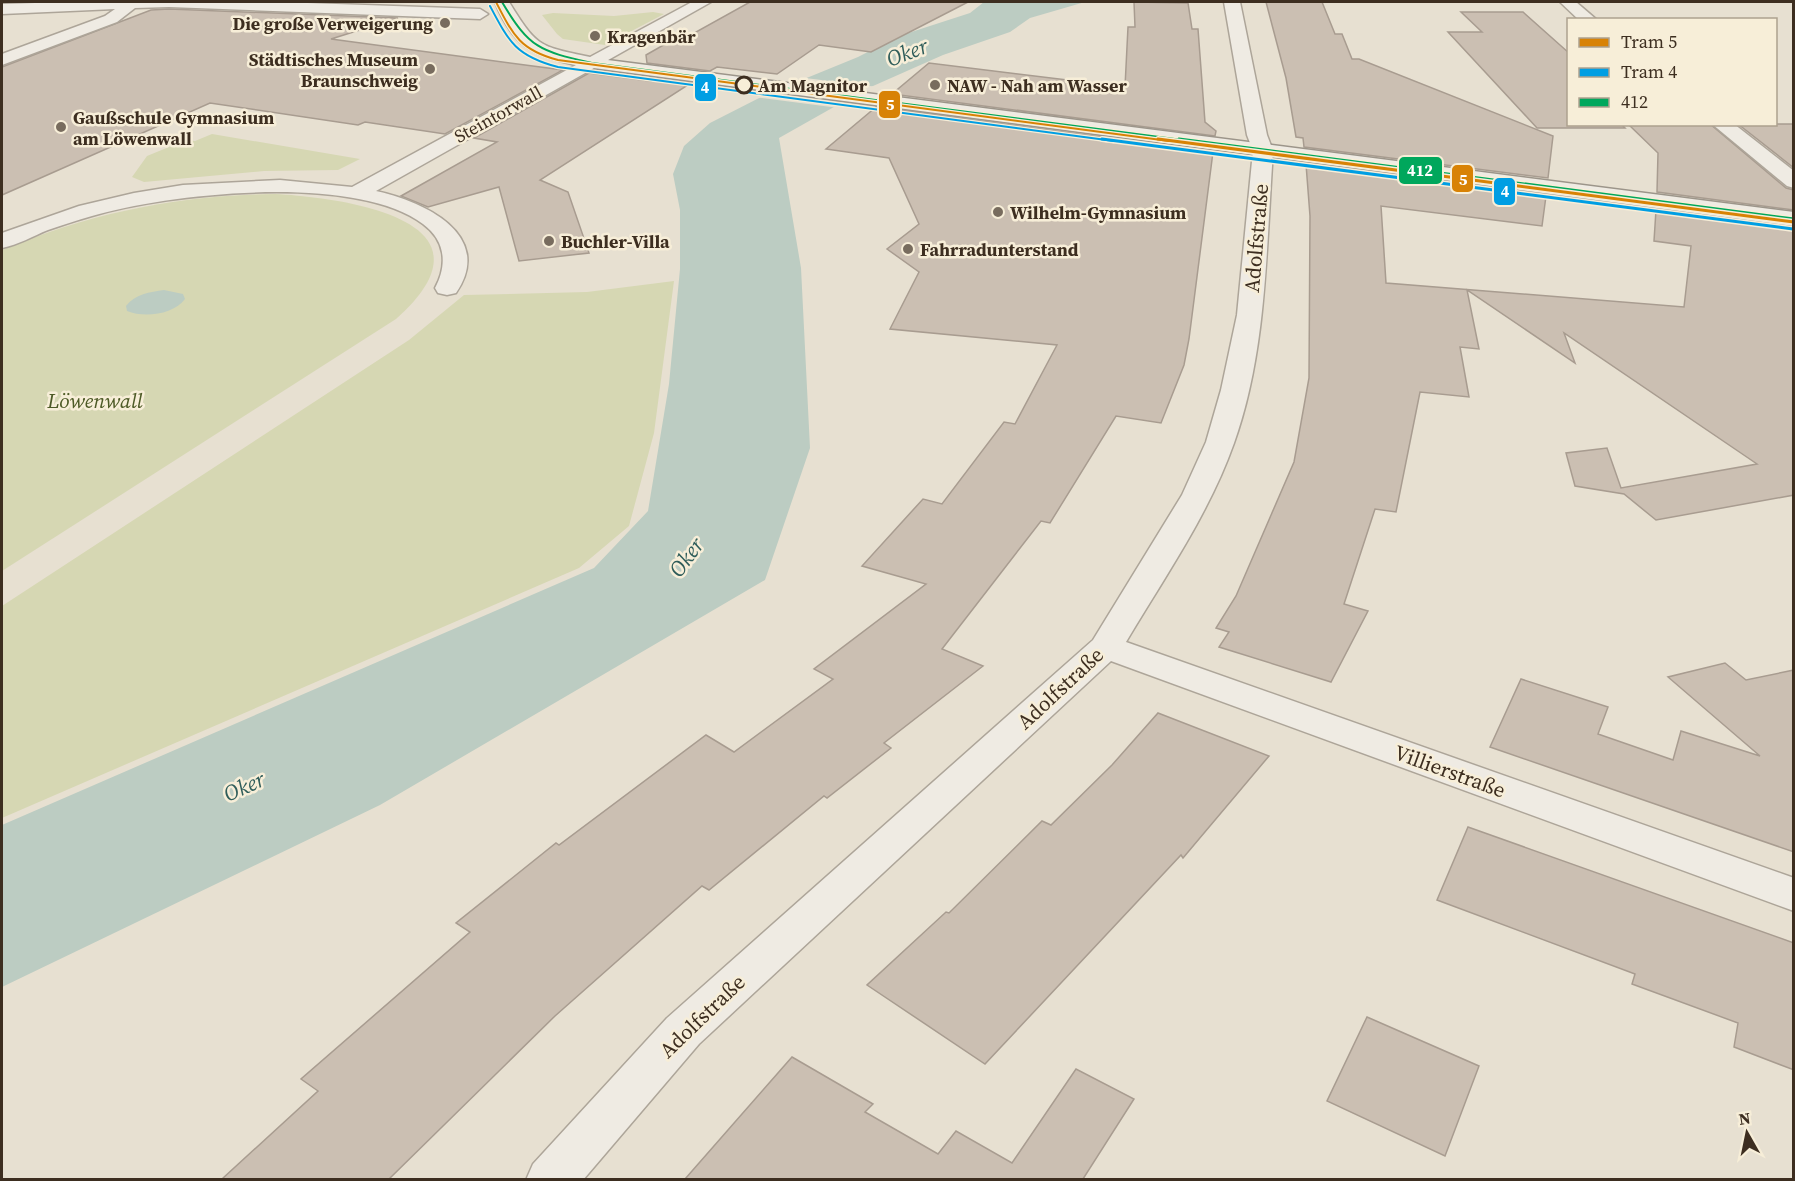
<svg xmlns="http://www.w3.org/2000/svg" width="1795" height="1181" font-family="'Source Serif 4',serif">
<style>
.green{fill:#d6d7b3}
.water{fill:#bcccc2}
.pier{fill:#e7e0d1}
.building{fill:#cbbfb2;stroke:#a89c90;stroke-width:1.5}
.lines{fill:none;stroke-linecap:round;stroke-linejoin:round}
.street-casing{stroke:#ada599;stroke-width:3}
.secondary-casing{stroke:#9c958a;stroke-width:3}
.street{fill:#efebe3;fill-rule:evenodd}
.secondary{fill:#efebe3;fill-rule:evenodd}
.bus-1-far1-casing{stroke:#f7eed8;stroke-width:4.5}
.bus-1-casing{stroke:#f7eed8;stroke-width:6}
.bus-1-far1{stroke:#00a75c;stroke-width:2}
.bus-1{stroke:#00a75c;stroke-width:3}
.tram-1-far1-casing{stroke:#f7eed8;stroke-width:4.5}
.tram-1-casing{stroke:#f7eed8;stroke-width:6}
.tram-2-far1-casing{stroke:#f7eed8;stroke-width:4.5}
.tram-2-casing{stroke:#f7eed8;stroke-width:6}
.tram-1-far1{stroke:#d88205;stroke-width:2}
.tram-1{stroke:#d88205;stroke-width:3}
.tram-2-far1{stroke:#009ee3;stroke-width:2}
.tram-2{stroke:#009ee3;stroke-width:3}
.poi-dot{fill:#786c5e;stroke:#f7eed8;stroke-width:2}
.stop-dot{fill:#f7eed8;stroke:#3d2e20;stroke-width:3}
.labels{text-anchor:middle;dominant-baseline:central;stroke-width:5;stroke-linejoin:round;paint-order:stroke}
.far-poi-label{font-size:18px;font-weight:bold;fill:#3d2e20;stroke:#f7eed8;text-anchor:start}
.far-stop-label{font-size:18px;font-weight:bold;fill:#3d2e20;stroke:#f7eed8;text-anchor:start}
.far-street-label{font-size:18px;fill:#3d2e20;stroke:#f7eed8}
.street-label{font-size:21px;fill:#3d2e20;stroke:#f7eed8}
.park-label{font-size:21px;font-style:italic;fill:#4d5a26;stroke:#f7eed8}
.water-label{font-size:22px;font-style:italic;fill:#2f5d5a;stroke:#f7eed8}
.line-badge{stroke:#f7eed8;stroke-width:2}
.badge-label{font-size:16px;text-anchor:middle;font-weight:bold;fill:#fff}
</style>
<rect width="100%" height="100%" fill="#e7e0d1"/>
<g class="green">
<polygon points="653,12 664,14 605,45 563,39 557,34 542,15 553,13 614,16"/>
<polygon points="212,134 360,159 338,170 264,171 144,182 132,177 147,156 186,140 195,141"/>
<path d="M275 194C348 198 506 221 396 319L2 571V250C89 213 180 195 275 194Z"/>
<polygon points="674,281 654,433 629,526 579,568 2,818 2,606 409,340 464,295 587,292"/>
</g>
<g class="water">
<polygon points="984,2 1085,2 1030,18 1010,32 943,55 864,90 779,138 801,268 810,448 765,580 380,805 2,987 2,825 594,568 648,511 669,384 680,269 680,210 673,174 684,146 710,123 765,95 858,57 899,36 970,13"/>
<path d="M164 290 183 294 185 299C173 315 144 318 127 311L126 306C135 294 150 292 164 290Z"/>
</g>
<polygon class="pier" points="797,77 878,87 839,108 754,97"/>
<g class="building">
<polygon points="750,2 968,2 871,52 819,45 777,74 717,67 710,71 647,63 646,55 681,35 689,36"/>
<polygon points="1134,2 1188,3 1192,29 1198,29 1205,122 1216,131 1215,136 892,94 929,63 1125,87 1128,27 1135,27"/>
<polygon points="1266,2 1322,2 1335,34 1342,34 1352,59 1359,59 1553,136 1548,178 1304,147 1303,138 1296,137 1286,78"/>
<polygon points="169,9 398,18 331,39 563,70 445,134 365,122 358,125 210,103 2,195 2,67 151,10"/>
<polygon points="1461,12 1523,12 1569,53 1569,124 1621,124 1625,128 1537,128 1448,32 1482,32"/>
<polygon points="589,73 651,81 650,78 691,83 540,180 568,192 589,253 519,261 499,187 428,207 401,196 497,142 474,138"/>
<polygon points="876,107 1213,152 1189,339 1184,365 1161,423 1116,416 1050,523 1041,521 942,649 983,666 884,743 891,748 827,798 824,796 709,890 702,886 555,1016 389,1179 222,1179 318,1091 301,1079 470,932 456,923 556,843 559,845 706,735 734,752 833,679 814,669 926,584 862,566 923,499 942,504 1004,422 1015,424 1057,345 890,329 919,272 887,249 919,224 889,158 826,149"/>
<polygon points="1628,124 1710,124 1786,188 1794,190 1794,210 1657,192 1658,153"/>
<polygon points="1738,124 1794,124 1794,168"/>
<polygon points="1306,164 1546,196 1542,226 1381,206 1386,283 1684,307 1691,246 1654,241 1656,210 1794,228 1794,495 1656,520 1624,494 1575,486 1566,453 1607,448 1621,488 1757,464 1564,333 1575,363 1467,290 1479,349 1460,347 1469,397 1420,392 1396,512 1375,509 1344,604 1368,611 1331,682 1219,647 1229,632 1216,628 1236,596 1294,462 1309,378 1310,216"/>
<polygon points="1725,663 1746,680 1794,670 1794,852 1490,747 1521,679 1608,707 1598,734 1673,760 1681,731 1760,756 1668,677"/>
<polygon points="1158,713 1269,756 1183,858 1181,855 985,1064 867,985 946,912 949,913 1042,821 1051,825 1112,765"/>
<polygon points="1468,827 1794,943 1794,1070 1734,1047 1738,1023 1632,984 1635,974 1437,900"/>
<polygon points="1367,1017 1479,1066 1445,1156 1327,1101"/>
<polygon points="792,1057 873,1104 865,1112 938,1154 956,1131 1012,1163 1076,1069 1134,1099 1083,1179 685,1179"/>
</g>
<g class="lines">
<defs>
<g id="street">
<polygon points="68,2 279,2 480,9 488,14 480,19 169,7 135,8 117,22 2,65 2,54 105,16 115,9 2,14 2,4"/>
<path d="M495 2H509C537 47 538 46 590 57L692 2H711L376 191C422 201 496 234 456 293L447 295 438 293 435 288C448 264 445 240 423 224 355 173 170 193 92 216 77 220 63 225 48 230 33 236 18 245 2 248V233L79 206 134 193 183 185 280 180 352 187 576 65C531 56 512 44 495 2Z"/>
<path d="M1224 2H1240L1267 135 1273 151C1266 248 1267 351 1234 443 1209 514 1164 578 1126 642L1794 878V911L1111 661 699 1044 583 1180H526L533 1164 667 1018 1093 640 1182 495 1206 442 1221 390 1237 315 1253 151 1247 135Z"/>
<polygon points="1560,2 1576,2 1597,20 1579,20"/>
<polygon points="1712,124 1734,124 1794,171 1794,188 1787,186"/>
</g>
<polygon id="secondary" points="592,58 1794,212 1794,226 586,67 583,63 586,59"/>
</defs>
<use href="#street" class="street-casing"/>
<use href="#secondary" class="secondary-casing"/>
<use href="#street" class="street"/>
<use href="#secondary" class="secondary"/>
<defs>
<path id="bus-1-far1" d="M502 2C530 49 540 51 592 63L1190 141"/>
<polyline id="bus-1" points="1179,139 1794,219"/>
</defs>
<use href="#bus-1-far1" class="bus-1-far1-casing"/>
<use href="#bus-1" class="bus-1-casing"/>
<use href="#bus-1-far1" class="bus-1-far1"/>
<use href="#bus-1" class="bus-1"/>
<defs>
<path id="tram-1-far1" d="M496 2C513 35 520 50 558 60L1169 141"/>
<polyline id="tram-1" points="1158,139 1794,222"/>
<path id="tram-2-far1" d="M490 6C509 42 516 56 558 67L1114 141"/>
<polyline id="tram-2" points="1102,139 1793,229"/>
</defs>
<use href="#tram-1-far1" class="tram-1-far1-casing"/>
<use href="#tram-1" class="tram-1-casing"/>
<use href="#tram-2-far1" class="tram-2-far1-casing"/>
<use href="#tram-2" class="tram-2-casing"/>
<use href="#tram-1-far1" class="tram-1-far1"/>
<use href="#tram-1" class="tram-1"/>
<use href="#tram-2-far1" class="tram-2-far1"/>
<use href="#tram-2" class="tram-2"/>
</g>
<g class="poi-dot">
<circle cx="445" cy="23" r="6"/>
<circle cx="595" cy="36" r="6"/>
<circle cx="430" cy="69" r="6"/>
<circle cx="935" cy="85" r="6"/>
<circle cx="61" cy="127" r="6"/>
<circle cx="998" cy="212" r="6"/>
<circle cx="549" cy="241" r="6"/>
<circle cx="908" cy="249" r="6"/>
</g>
<circle class="stop-dot" cx="744" cy="85" r="8"/>
<g class="labels">
<g class="far-poi-label">
<text x="433" y="23" text-anchor="end">Die große Verweigerung</text>
<text x="607" y="36">Kragenbär</text>
<text x="418" y="59" text-anchor="end">Städtisches Museum<tspan x="418" dy="21">Braunschweig</tspan></text>
<text x="947" y="85">NAW - Nah am Wasser</text>
<text x="73" y="117">Gaußschule Gymnasium<tspan x="73" dy="21">am Löwenwall</tspan></text>
<text x="1010" y="212">Wilhelm-Gymnasium</text>
<text x="561" y="241">Buchler-Villa</text>
<text x="920" y="249">Fahrradunterstand</text>
</g>
<g class="far-stop-label">
<text x="758" y="85">Am Magnitor</text>
</g>
<g class="far-street-label">
<text transform="translate(498 114) rotate(-29)">Steintorwall</text>
</g>
<g class="street-label">
<text transform="translate(1256 238) rotate(-85)">Adolfstraße</text>
<text transform="translate(1060 688) rotate(-43)">Adolfstraße</text>
<text transform="translate(1450 771) rotate(20)">Villierstraße</text>
<text transform="translate(702 1016) rotate(-44)">Adolfstraße</text>
</g>
<g class="park-label">
<text x="95" y="400">Löwenwall</text>
</g>
<g class="water-label">
<text transform="translate(907 52) rotate(-21)">Oker</text>
<text transform="translate(686 557) rotate(-54)">Oker</text>
<text transform="translate(244 786) rotate(-24)">Oker</text>
</g>
</g>
<g class="line-badge">
<rect x="694" y="73" width="23" height="29" rx="6" fill="#009ee3"/>
<rect x="878" y="90" width="23" height="29" rx="6" fill="#d88205"/>
<rect x="1398" y="156" width="45" height="29" rx="6" fill="#00a75c"/>
<rect x="1451" y="164" width="23" height="29" rx="6" fill="#d88205"/>
<rect x="1493" y="177" width="23" height="29" rx="6" fill="#009ee3"/>
</g>
<g class="badge-label">
<text x="705" y="93">4</text>
<text x="890" y="110">5</text>
<text x="1420" y="176">412</text>
<text x="1463" y="185">5</text>
<text x="1505" y="197">4</text>
</g>
<rect width="1795" height="1181" fill="none" stroke="#3d2e20" stroke-width="6"/>
<rect x="1567" y="18" width="210" height="108" fill="#f7eed8" stroke="#ada18e" stroke-width="1.5"/>
<rect x="1579" y="38" width="30" height="9" fill="#d88205" stroke="#ada18e" stroke-width="1.5"/>
<text x="1621" y="48" font-size="18" fill="#3d2e20">Tram 5</text>
<rect x="1579" y="68" width="30" height="9" fill="#009ee3" stroke="#ada18e" stroke-width="1.5"/>
<text x="1621" y="78" font-size="18" fill="#3d2e20">Tram 4</text>
<rect x="1579" y="98" width="30" height="9" fill="#00a75c" stroke="#ada18e" stroke-width="1.5"/>
<text x="1621" y="108" font-size="18" fill="#3d2e20">412</text>
<g transform="translate(1747 1133) rotate(351)" stroke="#f7eed8" stroke-width="4.5" paint-order="stroke">
<path d="M0-4.5L10 22L0 15L-10 22Z" fill="#3d2e20"/>
<text y="-9" font-size="16" font-weight="bold" text-anchor="middle" fill="#3d2e20">N</text>
</g>
</svg>
